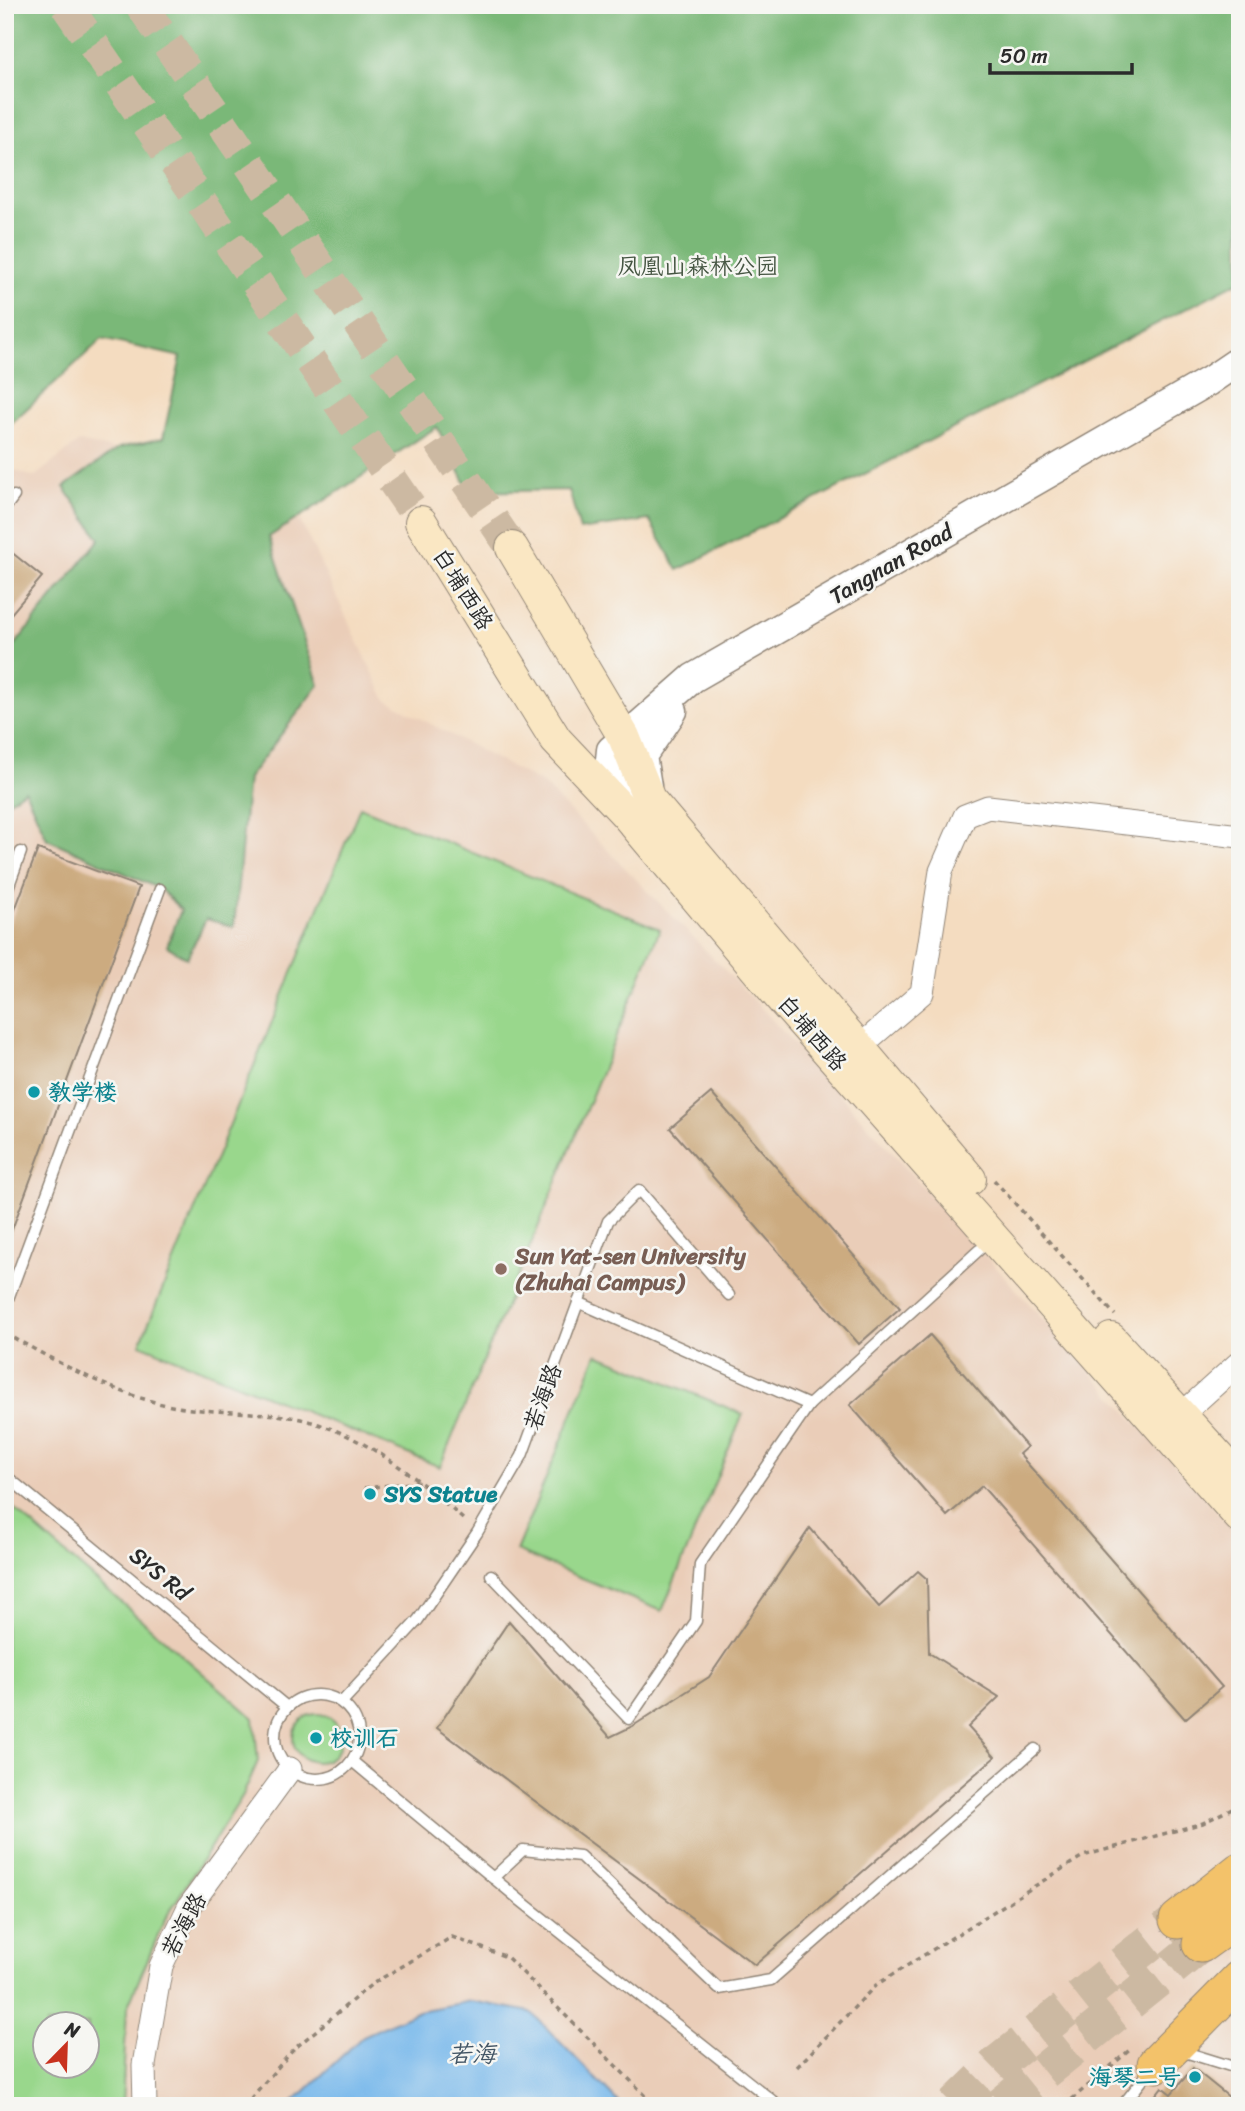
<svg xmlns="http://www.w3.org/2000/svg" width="1245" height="2111" font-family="Sriracha,'LXGW WenKai TC',sans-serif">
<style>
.built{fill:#eacdb8;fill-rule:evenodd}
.green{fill:#99d78c;stroke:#62815c;stroke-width:2;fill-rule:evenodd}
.forest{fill:#7ab878;stroke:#527252;stroke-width:2}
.water{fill:#76b7eb;stroke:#50718b;stroke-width:2}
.building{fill:#ccab80}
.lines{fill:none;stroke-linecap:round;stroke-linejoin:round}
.secondary-tunnel{stroke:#ccb9a2;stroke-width:32;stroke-dasharray:32 16;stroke-linecap:butt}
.trunk-tunnel{stroke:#ccb9a2;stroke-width:37;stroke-dasharray:37 18;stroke-linecap:butt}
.service-casing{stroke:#908476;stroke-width:13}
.minor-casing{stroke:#908476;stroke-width:25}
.tertiary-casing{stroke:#908476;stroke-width:31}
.secondary-casing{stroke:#908476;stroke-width:34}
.trunk-casing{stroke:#908476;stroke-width:39}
.path{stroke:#908476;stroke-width:3.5;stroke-dasharray:5 5;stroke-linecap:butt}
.service{stroke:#fff;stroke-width:10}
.minor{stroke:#fff;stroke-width:23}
.tertiary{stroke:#fff;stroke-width:28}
.secondary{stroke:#fae7c3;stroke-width:32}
.trunk{stroke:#f3c26a;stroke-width:37}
.culture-dot{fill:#0f9aa8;stroke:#f6f6f2;stroke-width:2.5}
.education-dot{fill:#8d6e63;stroke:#f6f6f2;stroke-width:2.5}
.labels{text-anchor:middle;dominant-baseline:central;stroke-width:5;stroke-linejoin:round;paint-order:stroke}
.park-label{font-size:23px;fill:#465643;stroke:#f6f6f2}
.street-label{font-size:23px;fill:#2b2b2b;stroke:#f6f6f2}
.culture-label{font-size:23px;font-weight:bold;fill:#0d838f;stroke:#f6f6f2;text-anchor:start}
.education-label{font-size:23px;font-weight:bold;fill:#785e54;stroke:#f6f6f2;text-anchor:start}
.water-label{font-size:24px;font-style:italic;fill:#425565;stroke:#f6f6f2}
</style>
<rect width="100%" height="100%" fill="#f6f6f2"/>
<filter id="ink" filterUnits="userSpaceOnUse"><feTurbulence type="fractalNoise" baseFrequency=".0143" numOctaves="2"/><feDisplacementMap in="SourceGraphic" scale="14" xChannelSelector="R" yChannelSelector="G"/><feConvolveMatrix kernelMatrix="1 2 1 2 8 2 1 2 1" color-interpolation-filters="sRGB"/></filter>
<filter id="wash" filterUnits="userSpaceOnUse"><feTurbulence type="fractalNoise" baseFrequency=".00686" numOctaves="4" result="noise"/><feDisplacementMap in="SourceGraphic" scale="28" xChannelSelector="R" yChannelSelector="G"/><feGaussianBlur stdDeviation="1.57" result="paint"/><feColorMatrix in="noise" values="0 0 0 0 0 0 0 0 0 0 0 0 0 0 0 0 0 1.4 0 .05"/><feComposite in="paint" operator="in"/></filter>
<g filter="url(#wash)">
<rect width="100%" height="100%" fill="#f4dcc0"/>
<path class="built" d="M79 442 282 483 386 700 543 784 755 1001 1240 1537V2106H5V467L34 477ZM46 2024H88V2066H46Z"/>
<g class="green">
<polygon points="360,807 660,929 440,1467 140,1344"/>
<polygon points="597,1354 743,1414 662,1611 516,1551"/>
<path d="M5 1501 254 1718 258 1761 243 1795 165 1919 127 2008 122 2106H16L5 2094ZM46 2024H88V2066H46Z"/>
<circle cx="317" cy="1738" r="24"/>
</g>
<polygon class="forest" points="5,5 1240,5 1240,281 678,570 649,520 580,530 569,490 470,492 437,427 269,537 319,685 248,778 234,927 206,919 187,958 167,946 181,910 160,889 47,839 25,790 5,804 5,657 100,539 64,487 119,448 163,438 181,357 102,339 5,429"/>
<polygon class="water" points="471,2001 531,2012 622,2106 289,2106 363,2036 419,2011"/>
<g id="blocks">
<g class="building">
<polygon points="5,547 42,577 5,621"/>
<polygon points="38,849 139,887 7,1243 5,936"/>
<polygon points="711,1093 900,1308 859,1344 670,1128"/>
<polygon points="930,1335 1027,1447 1019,1454 1222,1687 1185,1719 982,1486 947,1516 850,1405"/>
<polygon points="810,1528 879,1607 918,1571 927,1579 929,1653 999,1697 968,1727 995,1757 755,1965 437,1728 509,1621 610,1737 633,1726 709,1677"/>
<polygon points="1193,2068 1240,2106 1147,2106 1162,2087 1171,2094"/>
</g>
</g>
</g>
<g filter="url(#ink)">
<use href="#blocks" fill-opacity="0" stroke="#908476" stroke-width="2"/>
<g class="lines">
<g class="secondary-tunnel">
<polyline points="66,5 421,522"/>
<polyline points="141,5 512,548"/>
</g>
<g class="trunk-tunnel">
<polyline points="954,2106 997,2064 1178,1920"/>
<polyline points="1001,2106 1201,1944"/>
</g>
<defs>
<g id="service">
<polyline points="5,508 14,496"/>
<polyline points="5,896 21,852"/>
<polyline points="578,1302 809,1405 979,1250"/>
<polyline points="5,1307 160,889"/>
<polyline points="5,1475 287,1707"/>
<polyline points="491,1575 629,1719 696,1621 700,1564 809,1405"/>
<circle cx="317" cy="1737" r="42"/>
<polyline points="342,1702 418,1620 477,1533 522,1456 608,1221 639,1190 729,1295"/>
<polyline points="352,1761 521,1901 779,2106"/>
<polyline points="493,1878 523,1850 580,1856 719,1989 771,1980 1035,1749"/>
<polyline points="1179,2056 1188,2053 1240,2069"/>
<polyline points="1122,2106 1152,2068"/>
</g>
<g id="minor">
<polyline points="858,1048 922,993 941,871 965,816 988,807 1240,836"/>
<polyline points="1180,1416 1240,1362"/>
<polyline points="145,2106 144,2065 161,1966 189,1907 290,1769"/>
</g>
<g id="tertiary">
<polyline points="647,786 642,756 673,711"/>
<polyline points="625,811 609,769 611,750 693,678 1209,381 1240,360"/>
</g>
<g id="secondary">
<polyline points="421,522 556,740 626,814 785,1003 1240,1517"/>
<polyline points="512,548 624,737 649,799 970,1179"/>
<polyline points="1111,1339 1240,1480"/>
</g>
<g id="trunk">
<polyline points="1178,1920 1240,1871"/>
<polyline points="1201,1944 1240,1916"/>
<polyline points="1156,2064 1240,1979"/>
</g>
</defs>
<use href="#service" class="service-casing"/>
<use href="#minor" class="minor-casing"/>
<use href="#tertiary" class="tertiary-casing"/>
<use href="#secondary" class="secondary-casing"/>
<use href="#trunk" class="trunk-casing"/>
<g class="path">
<polyline points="994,1180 1115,1315"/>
<path d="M5 1333C48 1357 103 1388 151 1401 193 1414 240 1410 284 1416 352 1425 417 1476 466 1522"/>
<polyline points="364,1488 419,1482"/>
<polyline points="797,2067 876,1985 1083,1856 1203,1823 1240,1804"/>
<polyline points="244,2106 294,2049 372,1984 452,1937 507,1957 656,2106"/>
<polyline points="1064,2106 1132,2048"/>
</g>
<use href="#service" class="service"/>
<use href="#minor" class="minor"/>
<use href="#tertiary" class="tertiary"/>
<use href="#secondary" class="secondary"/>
<use href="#trunk" class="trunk"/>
</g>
</g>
<g class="culture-dot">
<circle cx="34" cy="1092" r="7"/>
<circle cx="370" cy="1494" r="7"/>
<circle cx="316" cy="1738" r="7"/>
<circle cx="1195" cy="2077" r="7"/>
</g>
<circle class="education-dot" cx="501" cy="1269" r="7"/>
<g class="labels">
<g class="park-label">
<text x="698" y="266">凤凰山森林公园</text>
</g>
<g class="street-label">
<text transform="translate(891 564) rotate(-30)">Tangnan Road</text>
<text transform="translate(463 589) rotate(58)">白埔西路</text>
<text transform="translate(812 1033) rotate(49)">白埔西路</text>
<text transform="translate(543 1397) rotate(-70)">若海路</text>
<text transform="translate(160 1574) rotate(39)">SYS Rd</text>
<text transform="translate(184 1925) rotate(-62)">若海路</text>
</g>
<g class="culture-label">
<text x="48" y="1092">教学楼</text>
<text x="384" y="1494">SYS Statue</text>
<text x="330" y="1738">校训石</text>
<text x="1181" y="2077" text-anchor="end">海琴二号</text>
</g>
<g class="education-label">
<text x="515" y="1256">Sun Yat-sen University<tspan x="515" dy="26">(Zhuhai Campus)</tspan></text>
</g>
<g class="water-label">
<text x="472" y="2054">若海</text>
</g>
</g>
<rect width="1245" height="2111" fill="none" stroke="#f6f6f2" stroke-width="28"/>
<g transform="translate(66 2045) rotate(23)"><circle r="33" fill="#f6f6f2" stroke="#a5a5a2" stroke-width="2"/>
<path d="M0-5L12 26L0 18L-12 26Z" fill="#c8321e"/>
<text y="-10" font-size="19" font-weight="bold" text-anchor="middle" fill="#2b2b2b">N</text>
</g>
<path d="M990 63v10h142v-10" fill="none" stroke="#2b2b2b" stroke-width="3.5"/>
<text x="1000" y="63" font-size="21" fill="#2b2b2b" stroke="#f6f6f2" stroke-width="5" paint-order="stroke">50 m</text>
</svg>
